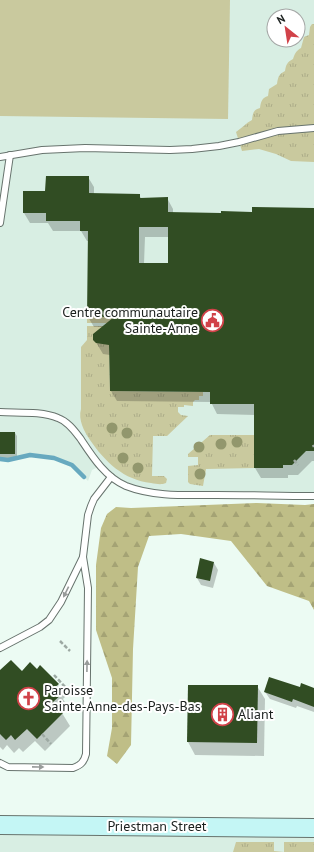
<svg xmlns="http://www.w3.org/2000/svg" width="314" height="852" font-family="'PT Sans',sans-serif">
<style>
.built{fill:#d8eee3;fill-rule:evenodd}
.grass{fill:url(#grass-tufts)}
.forest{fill:url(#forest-firs)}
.pitch{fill:#c9c99e}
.shadow{fill:#0003;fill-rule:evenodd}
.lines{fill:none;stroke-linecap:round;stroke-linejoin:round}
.stream{stroke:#67a9bf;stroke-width:4.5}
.building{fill:#314d23;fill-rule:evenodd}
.lane-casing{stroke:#67736d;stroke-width:8}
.secondary-casing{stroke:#67736d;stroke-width:20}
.path{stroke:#9da9a3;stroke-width:2.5;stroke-dasharray:4 2;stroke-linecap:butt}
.lane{stroke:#fff;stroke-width:6}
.secondary{stroke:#c4f6f5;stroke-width:18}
.tree{fill:#92976d}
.oneway{fill:#989b9a}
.labels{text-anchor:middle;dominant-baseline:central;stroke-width:4;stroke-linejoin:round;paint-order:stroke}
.poi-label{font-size:14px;fill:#1b201e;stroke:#fff;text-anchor:start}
.street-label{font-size:14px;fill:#1b201e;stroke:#fff}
</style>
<defs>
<pattern id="grass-tufts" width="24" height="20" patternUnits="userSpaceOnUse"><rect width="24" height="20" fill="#c9c99e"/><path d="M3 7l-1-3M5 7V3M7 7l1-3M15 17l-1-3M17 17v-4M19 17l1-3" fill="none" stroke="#acac88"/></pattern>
<pattern id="forest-firs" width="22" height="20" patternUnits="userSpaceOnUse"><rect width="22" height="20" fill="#bfbe87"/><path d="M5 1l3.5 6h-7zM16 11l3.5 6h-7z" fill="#a4a374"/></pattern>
</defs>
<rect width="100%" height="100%" fill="#ecfbf3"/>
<g class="built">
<path d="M0 0H314V496L179 495 124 485 100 466 92 470 88 481 72 465 54 458 30 455 8 460 0 459ZM274 16H298V40H274Z"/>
<polygon points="0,825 314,828 314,852 0,852"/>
</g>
<g class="grass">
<path d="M312 24H314V162L291 161 276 154 259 149 242 151 236 132C242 128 246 123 252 120 253 113 253 110 260 108 261 101 262 98 268 96L269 89 277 84C278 77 279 74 285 71 286 65 287 62 293 59 295 53 296 51 301 48L304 37 309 35 310 27Z"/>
<rect x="87" y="317" width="26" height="6"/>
<path d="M87 326H109L110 391 203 392V396H199V400H195L193 402V406L184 405V407H178V412L181 415 188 416 167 436H153L152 476H164L167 479 166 483C161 485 157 484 151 483 124 480 105 462 90 440 84 431 78 420 81 409V347L87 340Z"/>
<polygon points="210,435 254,435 254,468 206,469 203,486 190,484 188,482 188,466 198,465 198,457 188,457 188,454"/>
<polygon points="236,842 274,842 274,851 284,852 284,842 314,842 314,852 233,852"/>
</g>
<polygon class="forest" points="257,503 305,505 314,504 314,610 309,601 267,586 231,541 181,534 149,536 138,567 133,649 131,745 117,764 107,756 112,728 112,678 96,630 96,565 101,528 107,514 116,507 131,508"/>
<polygon class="pitch" points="0,0 230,0 228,119 0,116"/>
<g class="shadow">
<path d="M88 177 94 187V194L139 195 141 198H167L173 209V213L223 214 314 209V461H312L298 475H288V478H261L255 468V415L217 414 211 402 117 401 111 391 110 355 103 354 94 339 103 327H94L88 317 89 241H87L81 231H53L48 223H30L24 213ZM145 237H169V264H144Z"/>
<polygon points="0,433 15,433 17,436 17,458 0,458"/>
<polygon points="214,563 218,570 213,588 201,585 197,578"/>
<polygon points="37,670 58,685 65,697 63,699 68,707 62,713 70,726 45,751 35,741 23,752 19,748 14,753 7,745 3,750 0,747 0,672 22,672"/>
<polygon points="189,686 257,686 265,699 264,756 195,755 188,742"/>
<polygon points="301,688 314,689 314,712 297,706 296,708 270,699 265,692"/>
</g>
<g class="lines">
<polyline class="stream" points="0,459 8,460 30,455 54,458 72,465 84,477"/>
</g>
<g class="building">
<path d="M46 176H89V193L140 194V198L168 197V212L221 213V211L252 212V207L314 208V451H306L292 465H283V468H254V404H210V392L110 391 109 345 96 343 93 340V334L114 317H87L88 231H80V221H46V213H23V191H45ZM139 227H168V263H139Z"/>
<rect x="0" y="432" width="15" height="22"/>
<polygon points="200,558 214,562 210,581 196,578"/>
<polygon points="11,660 22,671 30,662 37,669 40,665 59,684 55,687 62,694 53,702 63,713 37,739 27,729 15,740 11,735 6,740 0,734 0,670"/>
<polygon points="269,677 300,687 301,683 314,688 314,707 293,699 292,702 264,692"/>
<polygon points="188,685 258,685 257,743 187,742"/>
</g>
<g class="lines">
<defs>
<g id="lane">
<polyline points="0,157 42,150 85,148 170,150 192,149 219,146 239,142 278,131 314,128"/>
<polyline points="0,223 10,155"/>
<path d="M0 412C17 413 42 411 58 418 67 421 74 430 80 438 92 456 105 477 126 486 154 497 187 495 216 495 249 495 281 496 314 496"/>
<polyline points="0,648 40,627 49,620 61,602 83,557 88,515 91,506 94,499 111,477"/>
<path d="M0 763 8 767 73 768C81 765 84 762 86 754L88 588 83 557"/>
</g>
<polyline id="secondary" points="0,825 314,828"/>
</defs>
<use href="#lane" class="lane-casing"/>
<use href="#secondary" class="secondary-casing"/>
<g class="path">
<polyline points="313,445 314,447"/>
<polyline points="294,460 298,465"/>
<polyline points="60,641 70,651"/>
<polyline points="54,675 67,689"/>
<polyline points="42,734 51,744"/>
</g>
<use href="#lane" class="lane"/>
<use href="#secondary" class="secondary"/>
</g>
<g class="tree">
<circle cx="112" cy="428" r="5.5"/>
<circle cx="127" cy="433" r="5.5"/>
<circle cx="237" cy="442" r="5.5"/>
<circle cx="221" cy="444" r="5.5"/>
<circle cx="199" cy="447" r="5.5"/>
<circle cx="123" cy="458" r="5.5"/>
<circle cx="138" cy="468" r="5.5"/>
<circle cx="200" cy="474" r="5.5"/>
</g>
<defs><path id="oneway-solid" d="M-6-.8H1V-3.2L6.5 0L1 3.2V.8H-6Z"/></defs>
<g class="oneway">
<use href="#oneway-solid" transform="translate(66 592) rotate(116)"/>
<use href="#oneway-solid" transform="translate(87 666) rotate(-89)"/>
<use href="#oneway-solid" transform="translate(38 767) rotate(1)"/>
</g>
<defs>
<symbol id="civic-ring" viewBox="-11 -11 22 22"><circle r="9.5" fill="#fff" stroke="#d14249" stroke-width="1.5"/><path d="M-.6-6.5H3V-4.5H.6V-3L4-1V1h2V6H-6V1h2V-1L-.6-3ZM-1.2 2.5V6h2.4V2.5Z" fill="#d14249"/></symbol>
<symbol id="church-ring" viewBox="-11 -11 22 22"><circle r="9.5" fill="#fff" stroke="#d14249" stroke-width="1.5"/><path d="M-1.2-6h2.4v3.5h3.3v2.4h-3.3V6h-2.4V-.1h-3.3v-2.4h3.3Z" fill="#d14249"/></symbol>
<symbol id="building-ring" viewBox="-11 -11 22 22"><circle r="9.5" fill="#fff" stroke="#d14249" stroke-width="1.5"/><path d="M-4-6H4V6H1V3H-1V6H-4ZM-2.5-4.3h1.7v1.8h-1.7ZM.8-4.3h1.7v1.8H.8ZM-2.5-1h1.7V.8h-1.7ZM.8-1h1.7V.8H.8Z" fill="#d14249"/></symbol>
</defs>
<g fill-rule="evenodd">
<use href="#civic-ring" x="200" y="308" width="25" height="25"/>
<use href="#church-ring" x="16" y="686" width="25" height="25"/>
<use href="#building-ring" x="210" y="702" width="25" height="25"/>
</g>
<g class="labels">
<g class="poi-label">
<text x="198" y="312" text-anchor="end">Centre communautaire<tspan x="198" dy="16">Sainte-Anne</tspan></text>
<text x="44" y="690">Paroisse<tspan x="44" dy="16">Sainte-Anne-des-Pays-Bas</tspan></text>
<text x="238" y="714">Aliant</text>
</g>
<g class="street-label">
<text x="157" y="826">Priestman Street</text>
</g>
</g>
<g transform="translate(286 28) rotate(330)"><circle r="19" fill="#ffffff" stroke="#a4a6a5"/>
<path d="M0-3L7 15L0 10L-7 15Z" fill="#d14249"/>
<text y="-6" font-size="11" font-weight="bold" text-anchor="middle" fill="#1b201e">N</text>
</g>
</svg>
